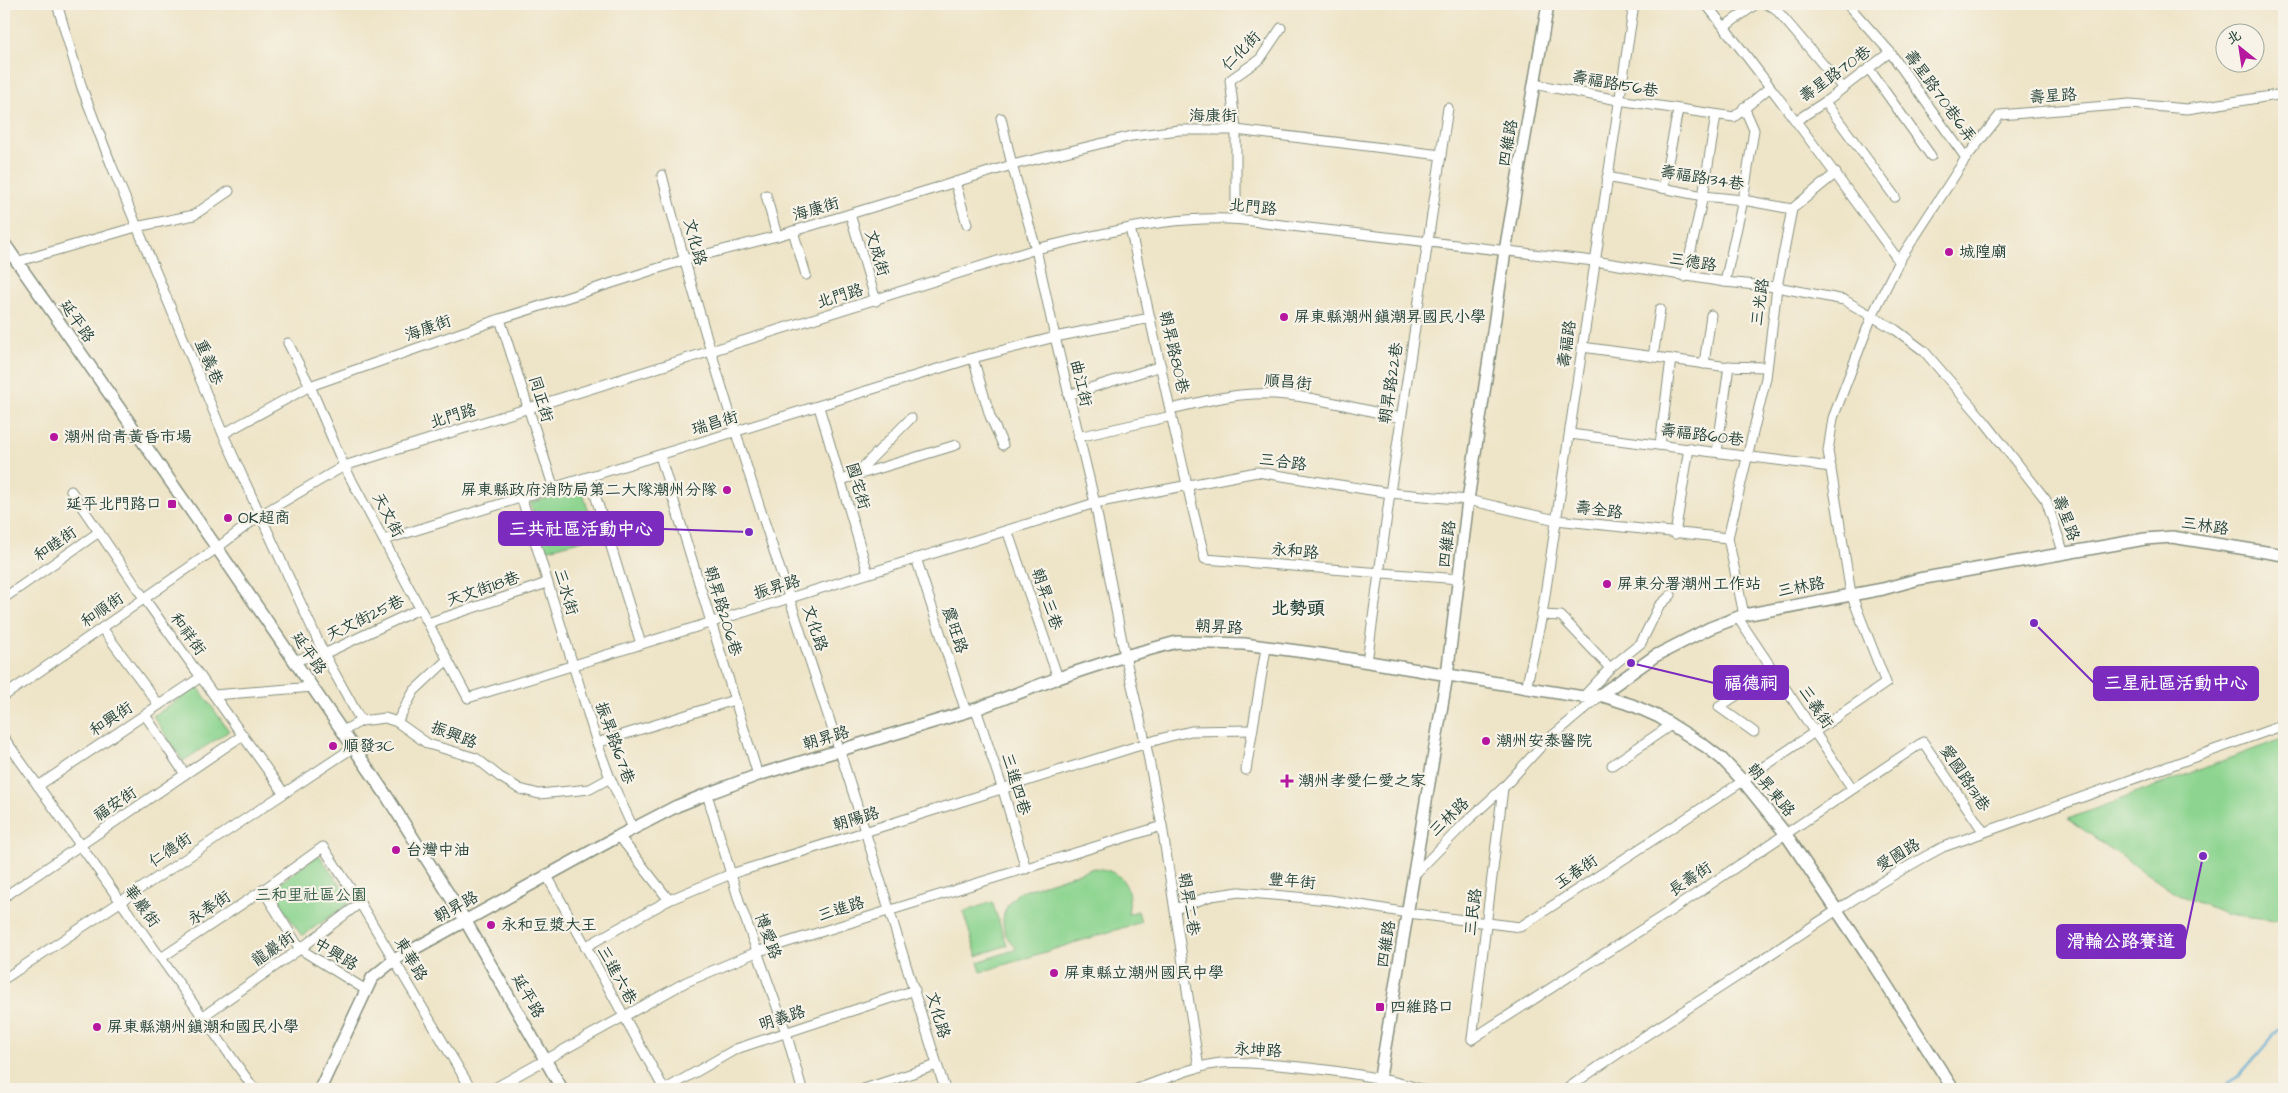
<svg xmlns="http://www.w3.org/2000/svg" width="2288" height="1093" font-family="'Architects Daughter','LXGW WenKai TC',sans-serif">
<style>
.green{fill:#8cd48f;stroke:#568862}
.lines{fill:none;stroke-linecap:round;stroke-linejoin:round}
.stream{stroke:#58a9d3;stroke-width:2.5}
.street-casing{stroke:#86907e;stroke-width:11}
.secondary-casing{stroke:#86907e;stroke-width:14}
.street{stroke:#fff;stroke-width:9}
.secondary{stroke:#fff;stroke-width:11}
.poi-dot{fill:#b5179e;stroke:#f7f3e8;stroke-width:2}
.labels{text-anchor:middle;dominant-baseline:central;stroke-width:4.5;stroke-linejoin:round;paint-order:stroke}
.street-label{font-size:16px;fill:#1f3d34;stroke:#f7f3e8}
.poi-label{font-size:16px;fill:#1f3d34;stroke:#f7f3e8;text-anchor:start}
.park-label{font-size:16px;fill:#355b46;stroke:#f7f3e8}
.neighbourhood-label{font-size:18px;font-weight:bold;fill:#1f3d34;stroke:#f7f3e8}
.leader{fill:none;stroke:#7b2cbf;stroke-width:2}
.callout-dot{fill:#7b2cbf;stroke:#f7f3e8;stroke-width:2}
.callout{fill:#7b2cbf;stroke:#7b2cbf;stroke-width:2}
.callout-label{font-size:18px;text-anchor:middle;font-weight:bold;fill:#fff}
</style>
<rect width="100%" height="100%" fill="#f7f3e8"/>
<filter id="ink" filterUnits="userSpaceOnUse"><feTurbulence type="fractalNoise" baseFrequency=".02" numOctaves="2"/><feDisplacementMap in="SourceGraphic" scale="10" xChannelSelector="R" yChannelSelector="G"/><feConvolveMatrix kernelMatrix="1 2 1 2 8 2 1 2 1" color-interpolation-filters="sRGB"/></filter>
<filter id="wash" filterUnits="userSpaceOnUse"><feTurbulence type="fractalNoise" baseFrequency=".0096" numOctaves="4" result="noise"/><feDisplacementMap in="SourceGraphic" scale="20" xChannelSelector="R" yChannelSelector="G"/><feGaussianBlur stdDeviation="1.12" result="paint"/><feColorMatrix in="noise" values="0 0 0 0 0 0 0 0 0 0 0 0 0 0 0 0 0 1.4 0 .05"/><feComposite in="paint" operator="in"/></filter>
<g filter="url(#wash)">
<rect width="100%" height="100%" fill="#eee4c7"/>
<g class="green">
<polygon points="581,488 597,536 546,550 530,503"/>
<polygon points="198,687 229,731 183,761 153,716"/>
<polygon points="2284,738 2284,921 2228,914 2176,894 2068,819"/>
<polygon points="319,855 352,901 302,936 270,890"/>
<path d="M1094 868C1122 870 1133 886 1128 914L1138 911 1141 922 981 972 978 962 1017 949C997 932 999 907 1020 892Z"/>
<polygon points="992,902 1007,945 977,956 963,912"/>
</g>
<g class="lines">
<polyline class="stream" points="2218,1089 2239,1076 2280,1028 2284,1026"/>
</g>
</g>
<g filter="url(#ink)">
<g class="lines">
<defs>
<g id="street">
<polyline points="57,4 82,88 111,164 223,434 324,654 361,721"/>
<path d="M1706 4C1772 88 1836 174 1899 261"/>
<polyline points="1766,4 1775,8 1843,88"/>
<polyline points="1847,4 1890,52 1966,158"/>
<polyline points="1724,27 1756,4"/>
<polyline points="1869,69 1931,156"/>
<polyline points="1534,84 1618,100 1734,117 1769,88"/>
<polyline points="1825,102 1895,197"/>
<polyline points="1001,118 1012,165 1036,249 1055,337 1095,503 1125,656 1146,745 1162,826 1199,1068"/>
<polyline points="1797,120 1825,102 1890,52"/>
<path d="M662 175C711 369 777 559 839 749 876 862 908 976 945 1089"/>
<polyline points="1607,177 1703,196 1743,200 1792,209"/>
<polyline points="955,182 967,224"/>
<polyline points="1663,188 1678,110"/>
<polyline points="766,195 777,236"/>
<polyline points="850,214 876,301"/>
<polyline points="1236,218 1236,130 1230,80 1260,59 1281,28"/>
<path d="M1130 228C1155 338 1177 449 1205 559L1459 579"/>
<polyline points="793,231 806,275"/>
<polyline points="16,262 136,227 194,215 229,191"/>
<polyline points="1685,277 1703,196 1716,115"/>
<polyline points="1725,282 1743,200 1754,130 1744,107"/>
<polyline points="500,319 554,489"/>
<polyline points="288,343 310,386 344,466 468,698 1095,503 1257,472 1390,493 1468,500 1556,520 1728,538"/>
<polyline points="1582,347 1721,366 1767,367"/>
<polyline points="1653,357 1660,309"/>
<polyline points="973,358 990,416 1003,445"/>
<polyline points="1704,364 1711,315"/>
<polyline points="1068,395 1161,366"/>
<polyline points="819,407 868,573"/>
<path d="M1171 409C1198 403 1226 395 1254 394 1303 392 1353 408 1401 418"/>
<polyline points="223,434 310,386 500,319 684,260 777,236 1012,165 1132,136 1179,130 1236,130 1441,155"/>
<polyline points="1570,434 1831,467"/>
<polyline points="1078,437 1172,416"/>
<polyline points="1660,445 1671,359"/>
<polyline points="1717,452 1729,366"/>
<polyline points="660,456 758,775"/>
<polyline points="855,475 911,418"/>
<polyline points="590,478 641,644"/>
<polyline points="841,480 956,445"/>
<polyline points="71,491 144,598 284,793"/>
<polyline points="522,499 597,743 610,778 633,828"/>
<polyline points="1007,530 1058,678"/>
<polyline points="1675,534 1689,448"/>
<polyline points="384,540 973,358 1055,337 1150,318"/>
<polyline points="916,558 966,712"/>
<polyline points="4,598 99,532"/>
<polyline points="1542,615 1561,616 1610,668"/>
<polyline points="1744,615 1728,538 1766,378 1777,287 1792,209 1836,173"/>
<polyline points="1738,618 1852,788"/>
<polyline points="428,623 547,583"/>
<polyline points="102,628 159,705"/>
<polyline points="294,660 324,654 419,609"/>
<polyline points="1367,662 1390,493 1448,108"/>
<polyline points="1526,689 1542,615 1634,4"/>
<polyline points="214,695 313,687"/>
<path d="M4 696 217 548 259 516 344 466 1036 249C1110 232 1189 209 1265 223L1594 261 1725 282 1777 287 1844 300 1896 330 1924 351 1985 422 2046 500 2064 554"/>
<polyline points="1583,697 1610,668 1641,643 1659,606 1671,595"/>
<polyline points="976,709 1003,790 1026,869"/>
<polyline points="145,715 185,774"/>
<polyline points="397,722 414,691 447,660"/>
<polyline points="343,731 361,721 385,718 397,722 428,744 476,758 500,777 520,789 539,794 590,789 610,778"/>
<polyline points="1754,732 1719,707 1774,671"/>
<polyline points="4,738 252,1086 257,1089"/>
<polyline points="597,743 734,700"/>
<polyline points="1612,765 1671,725"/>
<polyline points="1246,770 1266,648"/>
<polyline points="38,786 201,677"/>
<polyline points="707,794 740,904 786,1032 802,1089"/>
<polyline points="619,836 669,900"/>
<polyline points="546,874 664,1089"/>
<polyline points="1413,876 1466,822 1503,788 1544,743 1600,696"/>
<polyline points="263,890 300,949 366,990"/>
<polyline points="4,897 243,735"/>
<polyline points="1175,909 1211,896 1239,892 1330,900 1408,913 1520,927 1743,781 1886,683 1851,594 1828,451 1833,418 1872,316 1899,261 1966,158 2000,115 2130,104 2187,109 2284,94"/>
<polyline points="585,947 669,900 731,874 1163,738 1191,731 1251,730"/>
<polyline points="161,958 263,890 323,847 360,903 471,1089"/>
<polyline points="4,979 354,747"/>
<polyline points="202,1017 300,949 360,903"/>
<polyline points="1472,1039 1669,912 1923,742 1983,831"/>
<polyline points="1472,1039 1503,788"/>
<polyline points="493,1089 686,982 759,951 1162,826"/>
<polyline points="666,1089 736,1049 915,990"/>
<polyline points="864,1089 937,1065"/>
<path d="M1137 1089C1164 1080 1193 1066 1221 1063 1240 1061 1259 1064 1278 1065 1326 1069 1375 1075 1421 1089"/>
<path d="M1567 1089C1623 1048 1683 1012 1741 974 1807 930 1873 884 1943 847L2284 725"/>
</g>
<g id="secondary">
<polyline points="4,243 217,548 386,795 465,920 562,1089"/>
<polyline points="1600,695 1655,656 1710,628 1744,615 1883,589 1919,579 2145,539 2172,537 2284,555"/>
<polyline points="320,1089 372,978 394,960 619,836 677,806 707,794 758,775 976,709 1058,678 1125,656 1177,642 1244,644 1320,654 1583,697 1600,695 1632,705 1659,717 1705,746 1722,759 1743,781 1785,833 1873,964 1953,1089"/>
<polyline points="1378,1089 1447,675 1468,500 1505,251 1548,4"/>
</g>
</defs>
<use href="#street" class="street-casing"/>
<use href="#secondary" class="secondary-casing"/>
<use href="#street" class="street"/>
<use href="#secondary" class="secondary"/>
</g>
</g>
<g class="poi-dot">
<circle cx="1949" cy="252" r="5"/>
<circle cx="1284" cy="317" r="5"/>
<circle cx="54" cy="437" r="5"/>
<circle cx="727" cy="490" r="5"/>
<rect x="167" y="499" width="10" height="10" rx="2.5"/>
<circle cx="228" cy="518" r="5"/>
<circle cx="1607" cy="584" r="5"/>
<circle cx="1486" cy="741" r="5"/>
<circle cx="333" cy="746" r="5"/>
<path d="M1284.5 773.5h5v5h5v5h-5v5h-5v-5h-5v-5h5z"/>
<circle cx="396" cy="850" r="5"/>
<circle cx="491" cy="925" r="5"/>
<circle cx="1054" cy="973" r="5"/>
<rect x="1375" y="1002" width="10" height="10" rx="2.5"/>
<circle cx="97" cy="1027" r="5"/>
</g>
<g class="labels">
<g class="street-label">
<text transform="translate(1241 51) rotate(-46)">仁化街</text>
<text transform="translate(1835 74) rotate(-36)">壽星路70巷</text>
<text transform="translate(1615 84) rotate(10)">壽福路156巷</text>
<text transform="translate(1940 96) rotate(54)">壽星路70巷6弄</text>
<text transform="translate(2053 96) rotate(-4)">壽星路</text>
<text x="1213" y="116">海康街</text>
<text transform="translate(1508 143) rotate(-80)">四維路</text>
<text transform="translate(1702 178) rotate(9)">壽福路134巷</text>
<text transform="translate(1253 207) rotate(6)">北門路</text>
<text transform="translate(816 209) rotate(-16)">海康街</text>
<text transform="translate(695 242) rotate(75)">文化路</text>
<text transform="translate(877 253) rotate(73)">文成街</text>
<text transform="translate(1693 262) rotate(9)">三德路</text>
<text transform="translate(840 296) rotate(-17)">北門路</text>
<text transform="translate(1760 302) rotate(-82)">三光路</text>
<text transform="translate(77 321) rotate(55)">延平路</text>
<text transform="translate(428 328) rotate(-20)">海康街</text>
<text transform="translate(1567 344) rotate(-82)">壽福路</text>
<text transform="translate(1174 352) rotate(77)">朝昇路80巷</text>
<text transform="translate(209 362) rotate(67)">重義巷</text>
<text transform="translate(1288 382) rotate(5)">順昌街</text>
<text transform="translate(1081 383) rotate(77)">曲江街</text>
<text transform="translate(1391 383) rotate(-81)">朝昇路22巷</text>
<text transform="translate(541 399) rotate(73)">同正街</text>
<text transform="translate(453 416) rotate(-17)">北門路</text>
<text transform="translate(715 423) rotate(-17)">瑞昌街</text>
<text transform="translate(1702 435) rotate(7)">壽福路60巷</text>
<text transform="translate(1283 462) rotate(7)">三合路</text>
<text transform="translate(858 486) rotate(74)">國宅街</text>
<text transform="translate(1599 510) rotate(7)">壽全路</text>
<text transform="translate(388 515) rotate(62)">天文街</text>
<text transform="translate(2066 518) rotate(69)">壽星路</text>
<text transform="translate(2205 526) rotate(8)">三林路</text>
<text transform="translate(55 544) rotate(-35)">和睦街</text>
<text transform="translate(1447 544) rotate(-83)">四維路</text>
<text transform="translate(1295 551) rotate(5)">永和路</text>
<text transform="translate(777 587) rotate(-17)">振昇路</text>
<text transform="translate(1801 587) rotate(-11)">三林路</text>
<text transform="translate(483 589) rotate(-19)">天文街18巷</text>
<text transform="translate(566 592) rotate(73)">三水街</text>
<text transform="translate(1047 599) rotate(71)">朝昇三巷</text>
<text transform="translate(102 610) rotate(-35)">和順街</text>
<text transform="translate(723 611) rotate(73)">朝昇路206巷</text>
<text transform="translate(365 618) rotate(-26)">天文街25巷</text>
<text transform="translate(1219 627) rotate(3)">朝昇路</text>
<text transform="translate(815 628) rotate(72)">文化路</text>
<text transform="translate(955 630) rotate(72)">震旺路</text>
<text transform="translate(188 634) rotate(54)">和祥街</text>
<text transform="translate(309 653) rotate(55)">延平路</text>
<text transform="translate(1816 707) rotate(56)">三義街</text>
<text transform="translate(111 719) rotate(-34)">和興街</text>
<text transform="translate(454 735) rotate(21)">振興路</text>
<text transform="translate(826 738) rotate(-17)">朝昇路</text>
<text transform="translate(615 743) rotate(70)">振昇路167巷</text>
<text transform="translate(1965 778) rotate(56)">愛國路131巷</text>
<text transform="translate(1016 784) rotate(73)">三進四巷</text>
<text transform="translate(1771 790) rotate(50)">朝昇東路</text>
<text transform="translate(115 804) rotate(-34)">福安街</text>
<text transform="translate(1449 817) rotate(-44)">三林路</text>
<text transform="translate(856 819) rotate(-17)">朝陽路</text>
<text transform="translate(170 850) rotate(-34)">仁德街</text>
<text transform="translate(1898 855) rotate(-31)">愛國路</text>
<text transform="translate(1576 872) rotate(-34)">玉春街</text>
<text transform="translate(1690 879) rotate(-34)">長壽街</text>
<text transform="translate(1292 881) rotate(5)">豐年街</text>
<text transform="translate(1189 904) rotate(81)">朝昇二巷</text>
<text transform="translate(142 906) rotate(54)">華巖街</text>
<text transform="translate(456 907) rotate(-29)">朝昇路</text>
<text transform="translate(209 908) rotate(-34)">永奉街</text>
<text transform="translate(841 909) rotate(-18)">三進路</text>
<text transform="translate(1473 912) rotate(-83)">三民路</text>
<text transform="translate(768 936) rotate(70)">博愛路</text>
<text transform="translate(1386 944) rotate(-81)">四維路</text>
<text transform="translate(273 949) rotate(-35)">龍巖街</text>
<text transform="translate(336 954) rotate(31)">中興路</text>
<text transform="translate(411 959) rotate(59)">東華路</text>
<text transform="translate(617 975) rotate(61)">三進六巷</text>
<text transform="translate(528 996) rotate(60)">延平路</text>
<text transform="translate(938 1015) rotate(74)">文化路</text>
<text transform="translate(782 1018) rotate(-18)">明義路</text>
<text transform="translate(1258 1050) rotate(3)">永坤路</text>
</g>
<g class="poi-label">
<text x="1959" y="252">城隍廟</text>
<text x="1294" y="317">屏東縣潮州鎮潮昇國民小學</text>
<text x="64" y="437">潮州尚青黃昏市場</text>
<text x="717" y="490" text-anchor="end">屏東縣政府消防局第二大隊潮州分隊</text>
<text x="162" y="504" text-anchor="end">延平北門路口</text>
<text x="238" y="518">OK超商</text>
<text x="1617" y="584">屏東分署潮州工作站</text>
<text x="1496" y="741">潮州安泰醫院</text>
<text x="343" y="746">順發3C</text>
<text x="1298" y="781">潮州孝愛仁愛之家</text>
<text x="406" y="850">台灣中油</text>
<text x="501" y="925">永和豆漿大王</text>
<text x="1064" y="973">屏東縣立潮州國民中學</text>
<text x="1390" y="1007">四維路口</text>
<text x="107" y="1027">屏東縣潮州鎮潮和國民小學</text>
</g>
<g class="park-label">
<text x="311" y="895">三和里社區公園</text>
</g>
<g class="neighbourhood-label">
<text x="1298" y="608">北勢頭</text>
</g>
</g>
<path class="leader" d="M749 532L663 529M1631 663L1714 683M2034 623L2094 683M2203 856L2185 941"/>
<g class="callout-dot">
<circle cx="749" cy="532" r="5"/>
<circle cx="1631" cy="663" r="5"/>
<circle cx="2034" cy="623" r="5"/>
<circle cx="2203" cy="856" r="5"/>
</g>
<g class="callout">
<rect x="499" y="512" width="164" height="33" rx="5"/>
<rect x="1714" y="666" width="74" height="33" rx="5"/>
<rect x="2094" y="667" width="164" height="33" rx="5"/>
<rect x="2057" y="925" width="128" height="33" rx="5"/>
</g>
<g class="callout-label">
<text x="581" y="535">三共社區活動中心</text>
<text x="1751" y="689">福德祠</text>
<text x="2176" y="689">三星社區活動中心</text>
<text x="2121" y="947">滑輪公路賽道</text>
</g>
<rect width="2288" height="1093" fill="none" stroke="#f7f3e8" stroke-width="20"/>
<g transform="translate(2240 48) rotate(330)"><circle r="24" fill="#f7f3e8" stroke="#a1aaa0"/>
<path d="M0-4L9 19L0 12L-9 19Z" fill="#b5179e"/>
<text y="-8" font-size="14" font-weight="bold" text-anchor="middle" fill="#1f3d34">北</text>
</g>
</svg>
